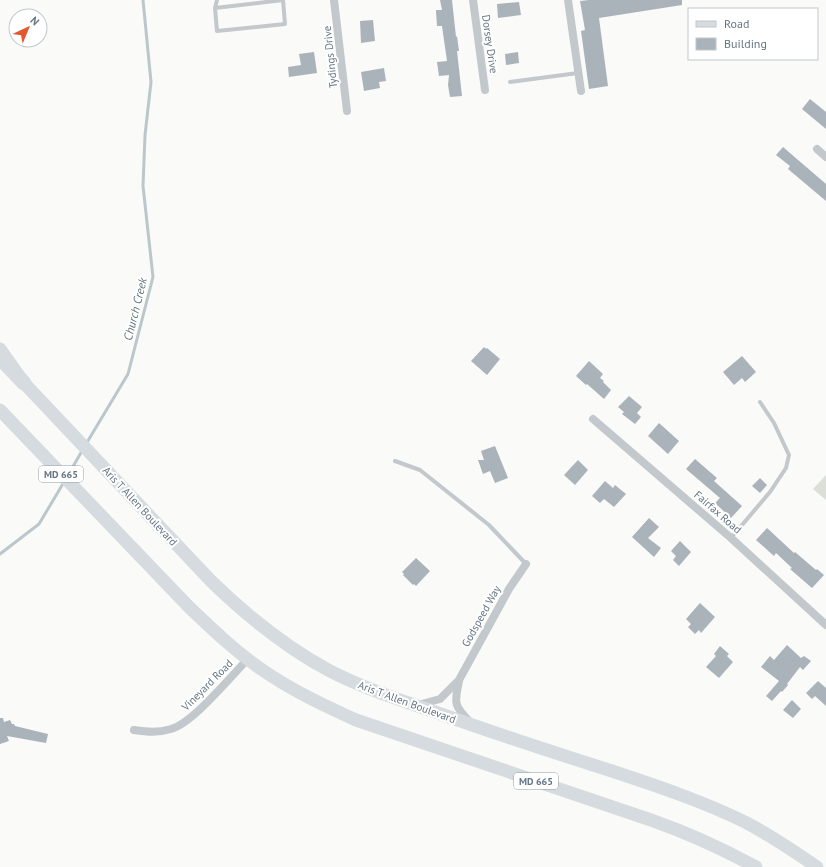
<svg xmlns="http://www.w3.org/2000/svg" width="826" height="867" font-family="'PT Sans',sans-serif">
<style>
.green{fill:#dadfd7}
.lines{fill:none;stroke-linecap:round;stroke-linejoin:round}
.stream{stroke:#bbc7cb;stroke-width:3}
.building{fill:#aab3b9}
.lane{stroke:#c3c8cc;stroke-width:4}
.street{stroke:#c3c8cc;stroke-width:8}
.primary{stroke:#d6dbdf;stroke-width:13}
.highway{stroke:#d6dbdf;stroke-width:15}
.labels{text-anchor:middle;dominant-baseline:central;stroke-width:4;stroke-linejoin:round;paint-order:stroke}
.shield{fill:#fff;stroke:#939fa8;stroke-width:1}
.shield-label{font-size:10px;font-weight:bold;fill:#657683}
.street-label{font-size:11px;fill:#657683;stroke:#fff}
.water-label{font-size:12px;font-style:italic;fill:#60757c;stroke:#fff}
</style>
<rect width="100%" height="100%" fill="#fafaf8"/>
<polygon class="green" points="826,475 826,500 813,489"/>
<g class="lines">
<g class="stream">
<polyline points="86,444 128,374 153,277 143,186 145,135 151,82 143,0"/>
<polyline points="68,475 82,451"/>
<polyline points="0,554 39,524 64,482"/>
</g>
</g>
<g class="building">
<polygon points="440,0 452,0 456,37 457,36 459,51 457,51 462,96 450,97 448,85 449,75 439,76 437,62 447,61 442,26 437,26 436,12 436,10 442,10"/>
<polygon points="589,0 682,0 682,5 599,18 608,86 589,89 581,31 585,30 580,1"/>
<polygon points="519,2 521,15 498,18 497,4"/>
<polygon points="373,20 375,41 361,43 360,21"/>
<polygon points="314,52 317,73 289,77 288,67 301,65 299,54"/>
<polygon points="518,52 519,63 506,65 505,54"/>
<polygon points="384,68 386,81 379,82 380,88 364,91 361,72"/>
<polygon points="810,99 826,112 826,129 802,109"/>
<polygon points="783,147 826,184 826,201 788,169 790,166 776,155"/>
<polygon points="484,347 486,349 487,348 500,359 487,375 471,361"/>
<polygon points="742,356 756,372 745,382 742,378 734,385 723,372"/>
<polygon points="589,361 603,374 600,378 604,381 603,382 611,390 604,399 587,384 586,385 576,376"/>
<polygon points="629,396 642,407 637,413 641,417 635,424 622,414 624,412 618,407"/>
<polygon points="659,423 679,441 668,454 648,436"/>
<polygon points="495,446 508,478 495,483 490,471 483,474 478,460 484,460 481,451"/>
<polygon points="695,459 717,478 714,481 742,506 731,518 715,503 720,498 686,469"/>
<polygon points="578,460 588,470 575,485 564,475"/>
<polygon points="760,478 767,485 760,493 752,486"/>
<polygon points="605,481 613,488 615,485 626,494 614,507 604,499 600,503 592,496"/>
<polygon points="649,518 659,527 648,538 661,548 654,557 632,537"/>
<polygon points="767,528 794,553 795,552 816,570 817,569 824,575 812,588 790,569 792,568 776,553 774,556 756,540"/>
<polygon points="680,541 691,552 679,566 673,560 676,556 671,551"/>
<polygon points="416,558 430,571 416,586 414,584 413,585 403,575 404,574 402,572"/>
<polygon points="700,603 715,617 701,633 699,630 695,634 688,627 691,624 686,619"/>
<polygon points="787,645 801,658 804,656 811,661 803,670 800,667 787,684 788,685 782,692 781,691 772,701 766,696 779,681 761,667 770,656 774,660"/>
<polygon points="720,646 729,654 727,656 733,662 719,678 706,667 716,656 714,654"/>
<polygon points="818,681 826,688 826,706 815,696 812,699 806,693"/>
<polygon points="792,700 801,709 793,718 783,710"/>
<polygon points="0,718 3,718 4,722 10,720 12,724 14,724 15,726 48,734 46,743 7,736 9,741 0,744"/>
</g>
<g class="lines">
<g class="lane">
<polyline points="215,8 217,31 285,24 283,0 215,8 217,0"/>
<polyline points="510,82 578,73"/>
<polyline points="395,461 420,470 489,525 526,564"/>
<polyline points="731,538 770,492 786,468 789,455 774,423 760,402"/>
</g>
<g class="street">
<polyline points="334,0 347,111"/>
<polyline points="473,0 485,90"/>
<polyline points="568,0 581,91"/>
<polyline points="817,149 826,157"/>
<polyline points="593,419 731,538 826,625"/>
<path d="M459 681C454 703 454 706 470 722"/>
<polyline points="418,705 440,699 459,680 509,589 526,564"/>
<path d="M134 730C147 732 158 733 171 729 193 723 230 677 248 659"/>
</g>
<g class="primary">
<path d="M0 349 24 383 211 581C248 617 285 647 330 671 365 689 403 701 441 714 497 734 555 753 612 771 657 786 702 801 745 822 770 835 794 851 817 867"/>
<path d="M0 410 189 607C212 629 235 651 261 669 291 690 323 705 356 720L651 820C688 833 721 848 756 867"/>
</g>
<polyline class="highway" points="0,358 24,383"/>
</g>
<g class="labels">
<g class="shield">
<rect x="39" y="466" width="44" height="16" rx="3"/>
<rect x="514" y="773" width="44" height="16" rx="3"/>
</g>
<g class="shield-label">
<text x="61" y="474">MD 665</text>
<text x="536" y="781">MD 665</text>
</g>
<g class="street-label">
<text transform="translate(490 44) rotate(82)">Dorsey Drive</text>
<text transform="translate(330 57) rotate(-96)">Tydings Drive</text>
<text transform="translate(140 506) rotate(47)">Aris T Allen Boulevard</text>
<text transform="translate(718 512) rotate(41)">Fairfax Road</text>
<text transform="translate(481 616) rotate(-61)">Godspeed Way</text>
<text transform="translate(207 685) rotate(-45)">Vineyard Road</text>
<text transform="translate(407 702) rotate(20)">Aris T Allen Boulevard</text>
</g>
<g class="water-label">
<text transform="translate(135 309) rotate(-76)">Church Creek</text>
</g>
</g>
<rect x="688" y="8" width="130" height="52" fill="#ffffff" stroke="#c1c8cd"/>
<rect x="696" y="21" width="20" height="6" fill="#d6dbdf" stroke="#c1c8cd"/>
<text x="724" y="28" font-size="12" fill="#657683">Road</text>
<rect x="696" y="38" width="20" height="12" fill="#aab3b9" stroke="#c1c8cd"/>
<text x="724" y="48" font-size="12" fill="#657683">Building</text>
<g transform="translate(28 28) rotate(44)"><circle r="19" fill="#ffffff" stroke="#c1c8cd"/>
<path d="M0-3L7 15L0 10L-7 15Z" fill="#e4572e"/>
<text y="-6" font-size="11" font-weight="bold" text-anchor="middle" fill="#657683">N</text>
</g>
</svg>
